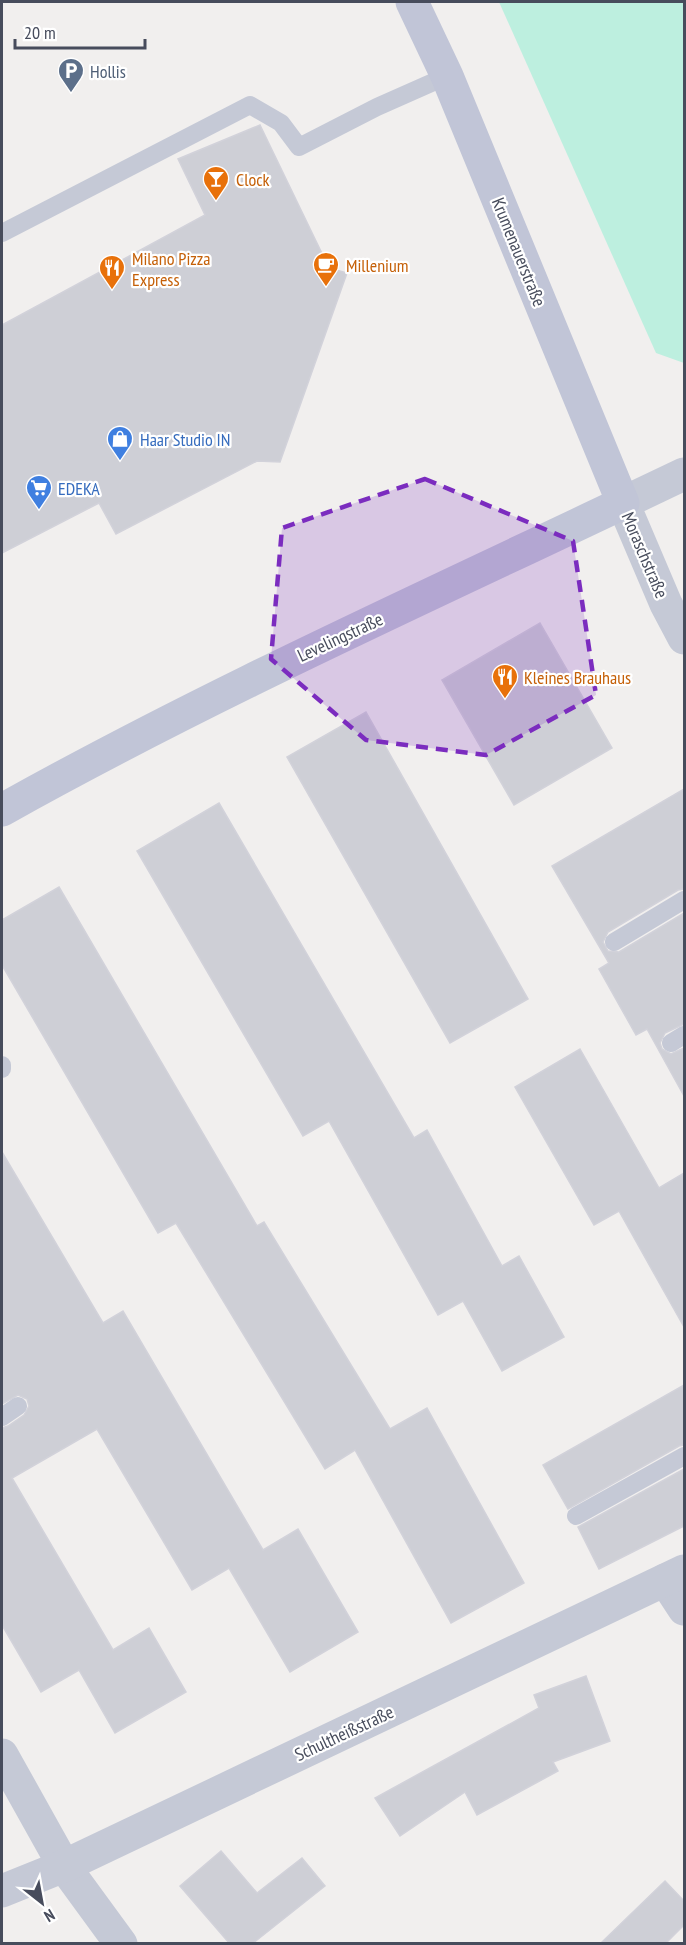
<svg xmlns="http://www.w3.org/2000/svg" width="686" height="1945" font-family="'PT Sans Narrow',sans-serif">
<style>
.green{fill:#bdefdf}
.building{fill:#cecfd6;stroke:#d2d2da;stroke-width:1.5}
.lines{fill:none;stroke-linecap:round;stroke-linejoin:round}
.lane{stroke:#c5c9d6;stroke-width:18}
.street{stroke:#c5c9d6;stroke-width:33}
.secondary{stroke:#c1c5d7;stroke-width:33}
.marked{fill:#7b2cbf;fill-opacity:0.2;stroke:#7b2cbf;stroke-width:4.5;stroke-dasharray:12 8;stroke-linejoin:round}
.labels{text-anchor:middle;dominant-baseline:central;stroke-width:4.5;stroke-linejoin:round;paint-order:stroke}
.service-label{font-size:18px;fill:#4e5e75;stroke:#fff;text-anchor:start}
.food-label{font-size:18px;fill:#c56008;stroke:#fff;text-anchor:start}
.street-label{font-size:18px;fill:#474c5c;stroke:#fff}
.shop-label{font-size:18px;fill:#366cbe;stroke:#fff;text-anchor:start}
</style>
<rect width="100%" height="100%" fill="#f1efee"/>
<polygon class="green" points="499,2 684,2 684,363 656,353"/>
<g class="building">
<polygon points="260,125 329,268 347,273 280,462 257,461 116,534 99,503 2,553 2,325 205,215 178,159"/>
<polygon points="540,623 612,748 514,805 442,680"/>
<polygon points="366,712 528,999 450,1043 287,757"/>
<polygon points="684,789 684,889 678,890 608,932 603,942 608,951 619,952 684,913 684,1024 665,1033 660,1043 662,1049 671,1054 684,1048 684,1096 647,1029 636,1035 599,969 609,963 552,866"/>
<polygon points="219,803 414,1138 427,1130 502,1266 519,1256 564,1337 502,1371 463,1301 438,1315 329,1121 303,1136 137,851"/>
<polygon points="59,887 257,1226 264,1222 390,1429 427,1408 524,1583 451,1623 355,1450 325,1469 176,1223 158,1233 2,965 2,920"/>
<polygon points="580,1049 659,1188 684,1173 684,1327 619,1211 594,1225 515,1087"/>
<polygon points="2,1152 103,1323 123,1311 263,1550 298,1529 358,1632 290,1672 229,1568 192,1590 97,1429 12,1478 113,1650 149,1628 186,1692 115,1733 79,1670 41,1692 2,1625 2,1428 8,1426 24,1415 29,1406 27,1399 18,1395 2,1404"/>
<polygon points="684,1385 684,1445 679,1446 568,1509 543,1465"/>
<polygon points="684,1469 684,1526 599,1569 578,1527"/>
<polygon points="586,1676 610,1741 553,1762 558,1771 477,1815 465,1792 400,1836 375,1798 539,1708 534,1695"/>
<polygon points="221,1851 257,1893 302,1858 325,1886 252,1944 230,1944 180,1886"/>
<polygon points="665,1881 684,1901 684,1925 665,1944 600,1944"/>
</g>
<g class="lines">
<g class="lane">
<polyline points="2,233 250,105 281,123 299,147 377,107 447,76"/>
<polyline points="614,942 684,900"/>
<polyline points="671,1043 684,1035"/>
<polyline points="2,1065 2,1069"/>
<polyline points="2,1417 18,1406"/>
<polyline points="576,1516 684,1456"/>
</g>
<g class="street">
<polyline points="684,474 623,503 666,604 684,638"/>
<polyline points="665,1580 684,1609"/>
<polyline points="2,1755 64,1866 121,1944"/>
<polyline points="2,1891 64,1866 684,1571"/>
</g>
<path class="secondary" d="M2 810C204 697 415 602 623 503L447 76 412 2"/>
</g>
<path class="marked" d="M425 479 573 541 596 695 486 755 366 740 271 659 282 528Z"/>
<defs>
<symbol id="parking-pin" viewBox="-11 -11 22 30"><path d="M0 17L-7.5 6A9.5 9.5 0 1 1 7.5 6Z" fill="#5c6f8a" stroke="#fff"/><path d="M-3.5-5.5H1a3.5 3.5 0 0 1 0 7H-1V5.5H-3.5ZM-1-3.4V-.6H.8a1.4 1.4 0 0 0 0-2.8Z" fill="#fff"/></symbol>
<symbol id="bar-pin" viewBox="-11 -11 22 30"><path d="M0 17L-7.5 6A9.5 9.5 0 1 1 7.5 6Z" fill="#e8710a" stroke="#fff"/><path d="M-6-5H6L.8 .8V4.5H3.5V6h-7V4.5H-.8V.8Z" fill="#fff"/></symbol>
<symbol id="cafe-pin" viewBox="-11 -11 22 30"><path d="M0 17L-7.5 6A9.5 9.5 0 1 1 7.5 6Z" fill="#e8710a" stroke="#fff"/><path d="M-5.5-4.5H6V0H3Q3 3.5 0 3.5H-2.5Q-5.5 3.5-5.5 0ZM3-3.2v2h1.7v-2ZM-6 4.5H4V6H-6Z" fill="#fff"/></symbol>
<symbol id="restaurant-pin" viewBox="-11 -11 22 30"><path d="M0 17L-7.5 6A9.5 9.5 0 1 1 7.5 6Z" fill="#e8710a" stroke="#fff"/><path d="M-5-6h1v4h1v-4h1v4h1v-4h1v5L-1.5 .5V6h-2V.5L-5-1ZM5-6V6H3V1.5H1.5Q1.5-4 5-6Z" fill="#fff"/></symbol>
<symbol id="shop-pin" viewBox="-11 -11 22 30"><path d="M0 17L-7.5 6A9.5 9.5 0 1 1 7.5 6Z" fill="#3f7fe0" stroke="#fff"/><path d="M-5-2.5h2.3a2.7 3.5 0 0 1 5.4 0H5L5.5 6h-11ZM-1.5-2.5h3a1.5 2.3 0 0 0-3 0Z" fill="#fff"/></symbol>
<symbol id="supermarket-pin" viewBox="-11 -11 22 30"><path d="M0 17L-7.5 6A9.5 9.5 0 1 1 7.5 6Z" fill="#3f7fe0" stroke="#fff"/><path d="M-6-5.5h2.5l.6 2H6L4.5 2H-2.5L-4.4-4H-6ZM-1.5 3.2a1.3 1.3 0 1 0 .1 0ZM3 3.2a1.3 1.3 0 1 0 .1 0Z" fill="#fff"/></symbol>
</defs>
<g fill-rule="evenodd">
<use href="#parking-pin" x="56" y="56" width="30" height="40"/>
<use href="#bar-pin" x="201" y="164" width="30" height="40"/>
<use href="#cafe-pin" x="311" y="250" width="30" height="40"/>
<use href="#restaurant-pin" x="97" y="253" width="30" height="40"/>
<use href="#shop-pin" x="105" y="424" width="30" height="40"/>
<use href="#supermarket-pin" x="24" y="473" width="30" height="40"/>
<use href="#restaurant-pin" x="490" y="662" width="30" height="40"/>
</g>
<g class="labels">
<g class="service-label">
<text x="90" y="71">Hollis</text>
</g>
<g class="food-label">
<text x="236" y="179">Clock</text>
<text x="132" y="258">Milano Pizza<tspan x="132" dy="21">Express</tspan></text>
<text x="346" y="265">Millenium</text>
<text x="524" y="677">Kleines Brauhaus</text>
</g>
<g class="street-label">
<text transform="translate(519 252) rotate(68)">Krumenauerstraße</text>
<text transform="translate(645 555) rotate(67)">Moraschstraße</text>
<text transform="translate(340 637) rotate(-25)">Levelingstraße</text>
<text transform="translate(344 1733) rotate(-25)">Schultheißstraße</text>
</g>
<g class="shop-label">
<text x="140" y="439">Haar Studio IN</text>
<text x="58" y="488">EDEKA</text>
</g>
</g>
<rect width="686" height="1945" fill="none" stroke="#474c5c" stroke-width="6"/>
<g transform="translate(42 1903) rotate(149)" stroke="#ffffff" stroke-width="4.5" paint-order="stroke">
<path d="M0-4.5L10 22L0 15L-10 22Z" fill="#474c5c"/>
<text y="-9" font-size="16" font-weight="bold" text-anchor="middle" fill="#474c5c">N</text>
</g>
<path d="M15 39v9h130v-9" fill="none" stroke="#474c5c" stroke-width="3"/>
<text x="24" y="39" font-size="18" fill="#474c5c" stroke="#ffffff" stroke-width="4.5" paint-order="stroke">20 m</text>
</svg>
